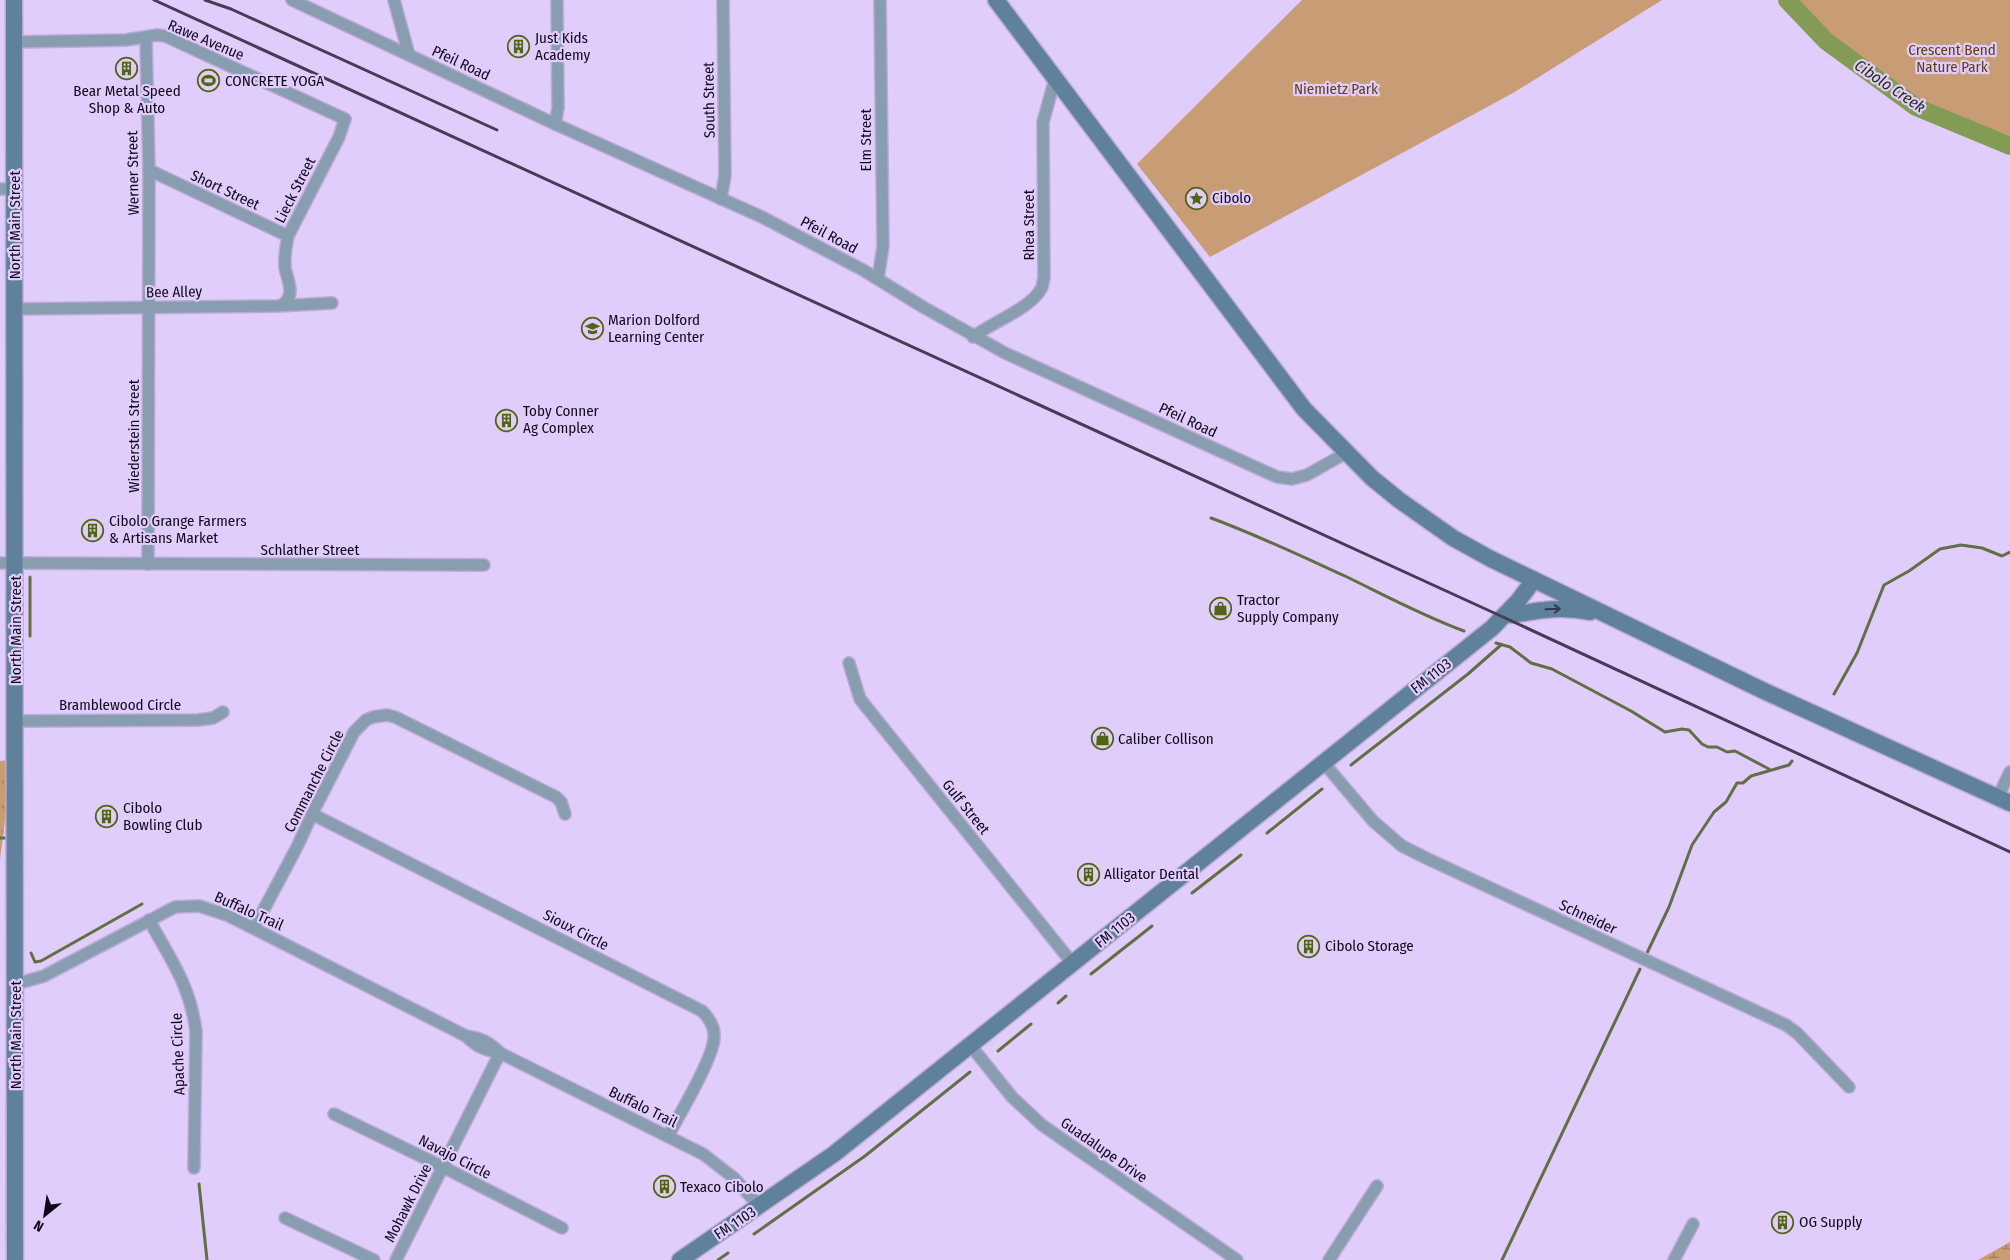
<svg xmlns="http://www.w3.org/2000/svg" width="2010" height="1260" font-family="'Fira Sans Condensed',sans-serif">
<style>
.grass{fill:url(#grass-tufts)}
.wetland{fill:url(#wetland-marsh)}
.park{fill:#c89d75}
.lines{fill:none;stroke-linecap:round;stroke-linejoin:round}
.stream{stroke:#626f44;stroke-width:3}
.river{stroke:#849b56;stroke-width:18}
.street-casing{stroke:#bbaad3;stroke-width:14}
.secondary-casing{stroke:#bbaad3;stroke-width:19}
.street{stroke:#889db0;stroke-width:11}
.secondary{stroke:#60819c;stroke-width:16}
.rail{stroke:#473b56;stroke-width:3}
.oneway{stroke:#31384f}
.labels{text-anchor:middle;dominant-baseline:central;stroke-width:4.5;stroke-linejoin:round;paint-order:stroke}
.poi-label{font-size:15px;fill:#11081b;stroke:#e0cdfb;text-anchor:start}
.street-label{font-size:15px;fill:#11081b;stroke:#e0cdfb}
.park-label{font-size:15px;fill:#633d14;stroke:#e0cdfb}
.water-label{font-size:16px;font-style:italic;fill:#252e10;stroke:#e0cdfb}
</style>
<defs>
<pattern id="grass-tufts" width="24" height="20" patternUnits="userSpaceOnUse" patternTransform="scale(1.25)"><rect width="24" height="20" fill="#c89d75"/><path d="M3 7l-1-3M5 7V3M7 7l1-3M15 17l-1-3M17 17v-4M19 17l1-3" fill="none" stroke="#a17e5f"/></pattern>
<pattern id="wetland-marsh" width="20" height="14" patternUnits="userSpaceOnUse" patternTransform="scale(1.25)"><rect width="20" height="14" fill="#c89d75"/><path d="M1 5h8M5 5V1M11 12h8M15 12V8" fill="none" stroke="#a17e5f"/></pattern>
</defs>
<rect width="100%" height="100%" fill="#e0cdfb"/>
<polygon class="grass" points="13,760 0,859 0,761"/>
<polygon class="wetland" points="2010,1242 2010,1260 1978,1260"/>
<g class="park">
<polygon points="1302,0 1662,0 1513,93 1210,257 1137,164"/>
<polygon points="1787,0 2010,0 2010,146 1916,107 1826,41"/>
</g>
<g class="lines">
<g class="stream">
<path d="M1211 518C1257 535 1301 556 1345 576 1384 595 1423 616 1464 631"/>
<polyline points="30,577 30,636"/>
<polyline points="1496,643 1510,647 1531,663 1552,669 1631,711 1665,732 1682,729 1689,730 1702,744 1708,747 1717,747 1727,752 1735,751 1769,769"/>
<polyline points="1834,694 1857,653 1884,585 1909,571 1940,549 1961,545 1982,548 2002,556 2010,552"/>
<polyline points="1351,765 1468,674 1501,645"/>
<polyline points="1267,833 1322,789"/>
<polyline points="0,838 7,838"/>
<polyline points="1192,893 1241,855"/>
<polyline points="31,953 35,962 41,961 142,904"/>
<polyline points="1647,953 1669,907 1692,845 1714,812 1726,802 1737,783 1743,783 1751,776 1789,765 1792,761"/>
<polyline points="1091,974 1152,926"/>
<polyline points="1058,1003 1066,996"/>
<polyline points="998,1051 1031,1024"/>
<polyline points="199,1184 207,1260"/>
<polyline points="754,1234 865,1156 970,1072"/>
<polyline points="718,1260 728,1253"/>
<polyline points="1502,1260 1640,969"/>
</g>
<polyline class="river" points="1787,0 1826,41 1916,107 2010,146"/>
<defs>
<g id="street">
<polyline points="292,0 555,124 762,217 863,270 923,307 1005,353 1277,477 1292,479 1307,475 1346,453"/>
<polyline points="394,0 409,55"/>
<polyline points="146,38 149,170 148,564"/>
<path d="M15 42 126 40 157 35 165 36 345 119 339 137 288 236C286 246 284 258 285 268 288 281 296 296 282 305"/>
<polyline points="555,124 558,108 557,0"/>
<polyline points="149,170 288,236"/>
<polyline points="0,189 15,189"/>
<polyline points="721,199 725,175 723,0"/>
<polyline points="878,279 883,246 880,0"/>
<polyline points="15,309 277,306 332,303"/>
<path d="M973 337C992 322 1030 309 1041 289 1043 286 1043 281 1044 278L1043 122 1055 79"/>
<polyline points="0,563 484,565"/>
<polyline points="849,663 860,699 1073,964"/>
<polyline points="16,721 198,720 213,718 223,712"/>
<polyline points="1323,762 1373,821 1402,846 1428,859 1786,1025 1797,1033 1849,1087"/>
<polyline points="1998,797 2010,772"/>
<path d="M312 814 702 1011C710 1019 715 1027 714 1038 713 1059 679 1115 668 1136"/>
<path d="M149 920C171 960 190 985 196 1031L194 1168"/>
<polyline points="254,928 298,845 312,814 354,732 366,720 373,717 387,715 395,717 556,797 561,802 565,814"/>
<path d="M16 984 44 976 175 907 199 906 227 915 466 1036C481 1038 489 1042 500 1053L703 1154 734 1178 759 1206"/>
<path d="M466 1036C477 1047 485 1050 500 1053"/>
<polyline points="971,1046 1012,1097 1042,1125 1237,1260"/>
<polyline points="334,1114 443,1167 562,1228"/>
<polyline points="285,1218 374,1260"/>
<polyline points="396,1260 500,1053"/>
<polyline points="1329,1260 1377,1186"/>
<polyline points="1674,1260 1693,1224"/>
</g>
<g id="secondary">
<polyline points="14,0 15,1260"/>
<polyline points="996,0 1304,409 1372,478 1399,500 1453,538 1491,559 1764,691 2010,803"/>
<path d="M1505 615C1519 615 1531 611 1545 610 1560 608 1575 609 1590 612"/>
<polyline points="680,1260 834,1154 1492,628 1518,601 1534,580"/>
</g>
</defs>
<use href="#street" class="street-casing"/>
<use href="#secondary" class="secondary-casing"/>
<use href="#street" class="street"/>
<use href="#secondary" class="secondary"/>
<g class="rail">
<polyline points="154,0 1503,617 2010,852"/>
<polyline points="205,0 231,9 497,130"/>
</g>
</g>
<defs><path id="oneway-shaft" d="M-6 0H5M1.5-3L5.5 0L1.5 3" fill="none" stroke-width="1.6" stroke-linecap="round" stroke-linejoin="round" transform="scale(1.25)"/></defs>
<use class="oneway" href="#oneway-shaft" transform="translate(1553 609) rotate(-2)"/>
<defs>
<symbol id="building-ring" viewBox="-11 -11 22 22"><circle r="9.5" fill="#e0cdfb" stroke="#4f6512" stroke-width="1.5"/><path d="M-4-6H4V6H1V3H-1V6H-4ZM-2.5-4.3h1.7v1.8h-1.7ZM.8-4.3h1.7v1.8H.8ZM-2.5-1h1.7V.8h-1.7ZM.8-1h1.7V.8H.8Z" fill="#4f6512"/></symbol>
<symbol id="stadium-ring" viewBox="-11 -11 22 22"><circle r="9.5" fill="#e0cdfb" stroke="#4f6512" stroke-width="1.5"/><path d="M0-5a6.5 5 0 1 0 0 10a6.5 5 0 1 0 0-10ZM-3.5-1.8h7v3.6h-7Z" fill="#4f6512"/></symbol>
<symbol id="sight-ring" viewBox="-11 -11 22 22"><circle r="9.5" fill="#e0cdfb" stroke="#4f6512" stroke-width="1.5"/><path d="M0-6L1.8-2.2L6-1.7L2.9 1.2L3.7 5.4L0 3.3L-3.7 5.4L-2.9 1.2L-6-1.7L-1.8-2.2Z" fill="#4f6512"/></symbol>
<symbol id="school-ring" viewBox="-11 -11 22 22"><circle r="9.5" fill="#e0cdfb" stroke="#4f6512" stroke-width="1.5"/><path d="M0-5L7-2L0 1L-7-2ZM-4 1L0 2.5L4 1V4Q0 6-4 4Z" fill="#4f6512"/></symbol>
<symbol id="shop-ring" viewBox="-11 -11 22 22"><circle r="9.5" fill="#e0cdfb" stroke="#4f6512" stroke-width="1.5"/><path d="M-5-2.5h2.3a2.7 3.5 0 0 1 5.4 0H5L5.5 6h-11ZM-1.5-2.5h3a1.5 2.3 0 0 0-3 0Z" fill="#4f6512"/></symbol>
</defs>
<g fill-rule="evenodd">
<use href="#building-ring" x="506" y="34" width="25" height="25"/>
<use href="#building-ring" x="114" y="56" width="25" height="25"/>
<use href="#stadium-ring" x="196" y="68" width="25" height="25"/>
<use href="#sight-ring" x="1184" y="186" width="25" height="25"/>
<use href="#school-ring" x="580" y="316" width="25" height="25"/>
<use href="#building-ring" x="494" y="408" width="25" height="25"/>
<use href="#building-ring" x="80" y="518" width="25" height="25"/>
<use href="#shop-ring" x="1208" y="596" width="25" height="25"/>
<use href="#shop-ring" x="1090" y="726" width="25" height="25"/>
<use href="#building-ring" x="94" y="804" width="25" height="25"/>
<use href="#building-ring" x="1076" y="862" width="25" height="25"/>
<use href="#building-ring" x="1296" y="934" width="25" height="25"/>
<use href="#building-ring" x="652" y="1174" width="25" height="25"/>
<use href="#building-ring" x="1770" y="1210" width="25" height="25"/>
</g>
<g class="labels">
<g class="poi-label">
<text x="535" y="38">Just Kids<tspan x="535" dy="17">Academy</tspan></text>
<text x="225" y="81">CONCRETE YOGA</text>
<text x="127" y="91" text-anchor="middle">Bear Metal Speed<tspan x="127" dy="17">Shop &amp; Auto</tspan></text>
<text x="1212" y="198">Cibolo</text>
<text x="608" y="320">Marion Dolford<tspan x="608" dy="17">Learning Center</tspan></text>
<text x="523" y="411">Toby Conner<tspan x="523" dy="17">Ag Complex</tspan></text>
<text x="109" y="521">Cibolo Grange Farmers<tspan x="109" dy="17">&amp; Artisans Market</tspan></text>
<text x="1237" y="600">Tractor<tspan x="1237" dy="17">Supply Company</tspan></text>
<text x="1118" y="739">Caliber Collison</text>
<text x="123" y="808">Cibolo<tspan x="123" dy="17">Bowling Club</tspan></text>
<text x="1104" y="874">Alligator Dental</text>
<text x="1325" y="946">Cibolo Storage</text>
<text x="680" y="1187">Texaco Cibolo</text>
<text x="1799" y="1222">OG Supply</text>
</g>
<g class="street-label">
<text transform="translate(206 40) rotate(23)">Rawe Avenue</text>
<text transform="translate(461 63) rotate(25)">Pfeil Road</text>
<text transform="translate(709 100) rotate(-91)">South Street</text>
<text transform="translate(866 140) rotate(-90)">Elm Street</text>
<text transform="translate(133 173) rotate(-91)">Werner Street</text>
<text transform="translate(225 190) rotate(25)">Short Street</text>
<text transform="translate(295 190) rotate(-63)">Lieck Street</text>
<text transform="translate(15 225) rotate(-90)">North Main Street</text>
<text transform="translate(1029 225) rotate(-90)">Rhea Street</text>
<text transform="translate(829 235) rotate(28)">Pfeil Road</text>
<text transform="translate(174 292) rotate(-1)">Bee Alley</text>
<text transform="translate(1188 420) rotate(25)">Pfeil Road</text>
<text transform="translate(134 436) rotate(-90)">Wiederstein Street</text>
<text x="310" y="550">Schlather Street</text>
<text transform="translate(16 630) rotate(-90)">North Main Street</text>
<text transform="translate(1431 676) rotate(-38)">FM 1103</text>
<text x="120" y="705">Bramblewood Circle</text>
<text transform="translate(314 781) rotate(-63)">Commanche Circle</text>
<text transform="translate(966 807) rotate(51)">Gulf Street</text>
<text transform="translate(249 911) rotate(24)">Buffalo Trail</text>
<text transform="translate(1588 917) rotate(25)">Schneider</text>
<text transform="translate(576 930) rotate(27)">Sioux Circle</text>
<text transform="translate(1115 930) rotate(-39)">FM 1103</text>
<text transform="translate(16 1035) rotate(-90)">North Main Street</text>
<text transform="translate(178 1054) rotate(-92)">Apache Circle</text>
<text transform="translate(643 1107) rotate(26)">Buffalo Trail</text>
<text transform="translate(1104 1150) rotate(35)">Guadalupe Drive</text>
<text transform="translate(455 1157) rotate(27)">Navajo Circle</text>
<text transform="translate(408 1203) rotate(-63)">Mohawk Drive</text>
<text transform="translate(735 1223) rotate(-34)">FM 1103</text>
</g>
<g class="park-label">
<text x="1952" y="50">Crescent Bend<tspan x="1952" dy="17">Nature Park</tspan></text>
<text x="1336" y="89">Niemietz Park</text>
</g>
<g class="water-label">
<text transform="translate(1890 86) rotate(34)">Cibolo Creek</text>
</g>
</g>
<g transform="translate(45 1215) rotate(210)" stroke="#e0cdfb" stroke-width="4" paint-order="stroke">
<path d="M0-4L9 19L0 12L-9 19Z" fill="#11081b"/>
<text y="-8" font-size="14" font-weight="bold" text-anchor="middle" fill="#11081b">N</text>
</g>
</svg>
